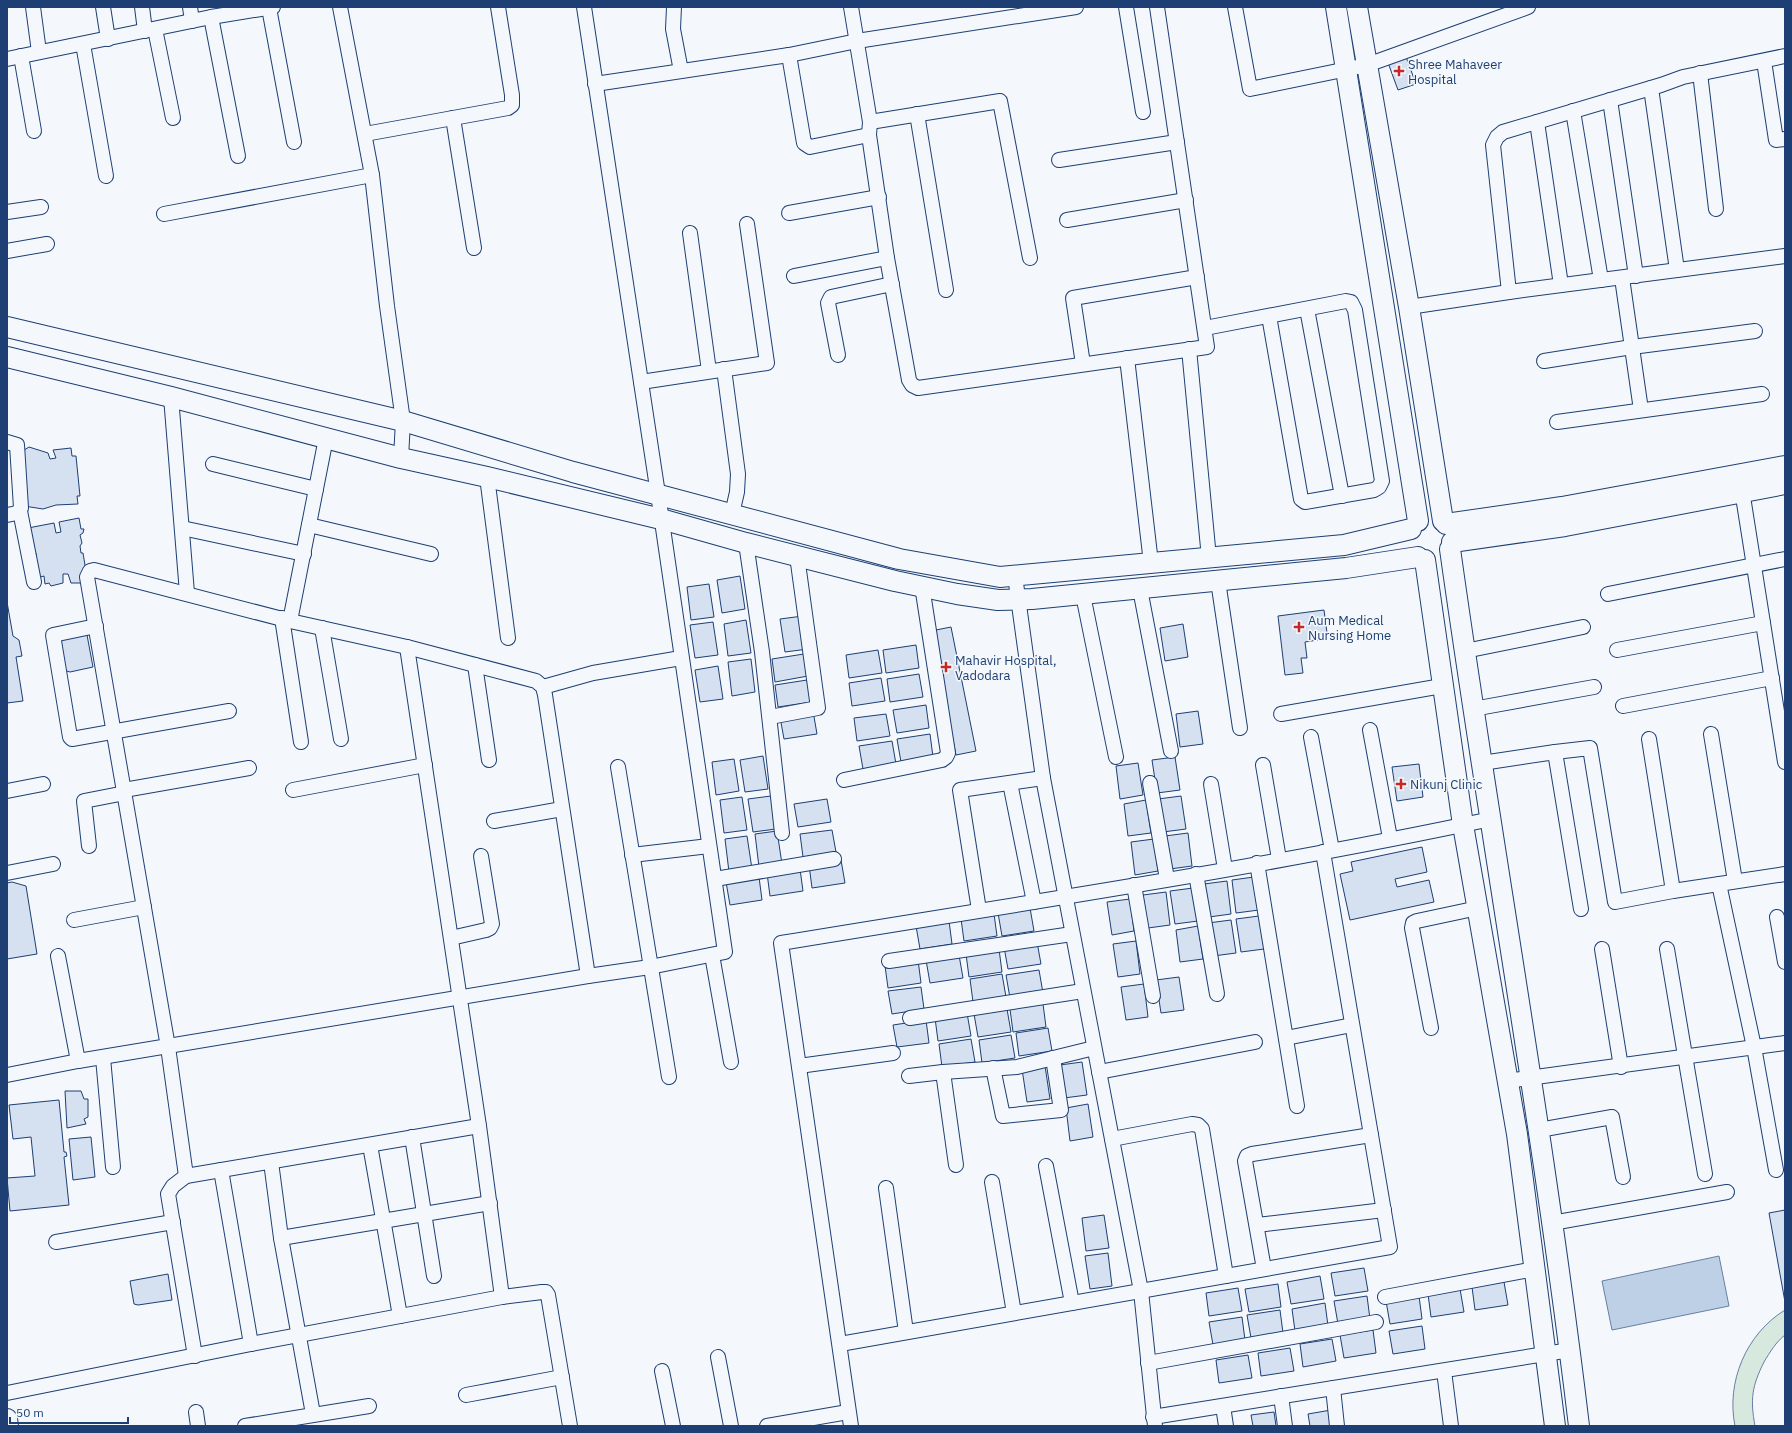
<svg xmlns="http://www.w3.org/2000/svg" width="1792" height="1433" font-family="'IBM Plex Sans',sans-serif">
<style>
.green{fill:#d7e8df;stroke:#687fa3}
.water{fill:#bed0e5;stroke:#687fa3}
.building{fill:#d5e0f0;stroke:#1d3f73}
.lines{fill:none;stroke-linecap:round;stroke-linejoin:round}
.street-casing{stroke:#1d3f73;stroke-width:16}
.secondary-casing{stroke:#1d3f73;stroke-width:22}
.street{stroke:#f4f7fb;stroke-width:14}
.secondary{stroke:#f4f7fb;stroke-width:20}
.poi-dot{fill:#c62828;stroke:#f4f7fb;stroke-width:1.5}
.labels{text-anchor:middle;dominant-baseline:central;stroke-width:3;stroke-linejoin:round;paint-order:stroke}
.poi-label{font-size:13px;fill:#1d3f73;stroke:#f4f7fb;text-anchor:start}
</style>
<rect width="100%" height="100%" fill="#f4f7fb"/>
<path class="green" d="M1785 1310V1335C1776 1342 1770 1352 1764 1362 1752 1386 1750 1399 1755 1426H1735C1726 1382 1746 1334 1785 1310Z"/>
<polygon class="water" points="1719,1256 1729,1306 1612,1330 1602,1281"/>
<g class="building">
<polygon points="1405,54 1416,84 1398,90 1387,60"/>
<polygon points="29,447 48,453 50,459 56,458 53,450 71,448 72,456 76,456 80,496 77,496 78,504 56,505 43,509 24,506 21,452"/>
<polygon points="79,518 81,529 84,529 83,533 80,535 82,543 80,546 81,553 83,553 86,571 84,579 81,583 71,583 68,574 63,574 63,583 51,586 49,583 45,584 44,576 37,578 34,558 36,556 36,553 33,552 28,528 54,523 56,533 61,532 59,522"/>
<polygon points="740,576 745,609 722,613 717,580"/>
<polygon points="709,584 714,617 691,620 687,587"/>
<polygon points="7,602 13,636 19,640 22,656 16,657 23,701 7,703"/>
<polygon points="1324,610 1327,633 1317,634 1318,640 1305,642 1307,658 1301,658 1303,673 1285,675 1278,616"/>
<polygon points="803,616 808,649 785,652 780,619"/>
<polygon points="746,620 751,653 728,656 724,624"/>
<polygon points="713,622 718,655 695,658 690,625"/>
<polygon points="1183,624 1188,657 1165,661 1160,628"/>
<polygon points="951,627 976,751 956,755 931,631"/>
<polygon points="76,634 87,635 93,667 70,672 63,670 57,638"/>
<polygon points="916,645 919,668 886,673 883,650"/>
<polygon points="878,650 882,673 849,678 846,655"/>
<polygon points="804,654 808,676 775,682 772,659"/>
<polygon points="751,659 755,692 732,696 728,662"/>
<polygon points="718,666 723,699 700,702 695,670"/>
<polygon points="919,674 923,697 890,702 887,679"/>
<polygon points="881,678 885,701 852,706 849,683"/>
<polygon points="807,680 811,702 778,707 775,685"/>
<polygon points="926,705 929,728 897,733 893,710"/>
<polygon points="813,711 817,734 784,739 780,717"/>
<polygon points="1198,711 1203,744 1180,747 1176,714"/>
<polygon points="886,714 890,736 857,741 854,718"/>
<polygon points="930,734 933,757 901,762 897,739"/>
<polygon points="892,741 896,764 863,769 859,746"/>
<polygon points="763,756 768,789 745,792 740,760"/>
<polygon points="1175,757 1180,790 1157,793 1152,760"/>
<polygon points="734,759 739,791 716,795 712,762"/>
<polygon points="1138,763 1143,795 1120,799 1116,766"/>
<polygon points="1419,764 1423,797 1397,801 1392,767"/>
<polygon points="771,796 776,829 753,832 748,799"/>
<polygon points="1181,796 1186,829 1163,832 1158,799"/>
<polygon points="742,797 747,830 724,833 720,800"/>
<polygon points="827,799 831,822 798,827 794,804"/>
<polygon points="1146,800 1151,833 1128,836 1124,804"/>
<polygon points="832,830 836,852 803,857 800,834"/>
<polygon points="777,831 782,864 759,867 755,834"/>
<polygon points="1188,833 1192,866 1170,869 1165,836"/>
<polygon points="747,836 752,869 729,872 725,839"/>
<polygon points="1154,839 1158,871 1135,875 1131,842"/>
<polygon points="1422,847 1427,872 1395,879 1397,887 1429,880 1434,902 1350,920 1340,874 1353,871 1351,862"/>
<polygon points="841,860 845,883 812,888 809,865"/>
<polygon points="800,869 803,891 770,896 767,873"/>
<polygon points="759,877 762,900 730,905 726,882"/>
<polygon points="1254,877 1259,910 1236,913 1232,880"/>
<polygon points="1227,881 1231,914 1209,917 1204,884"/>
<polygon points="12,882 26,886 37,954 7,959 7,883"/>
<polygon points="1193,888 1198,921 1175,924 1170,891"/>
<polygon points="1166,892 1170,925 1148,928 1143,895"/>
<polygon points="1130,899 1134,931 1112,935 1107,902"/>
<polygon points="1030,908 1034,931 1002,936 998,913"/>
<polygon points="994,914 997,936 964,941 961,919"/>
<polygon points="1259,916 1264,949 1241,952 1236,919"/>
<polygon points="1231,920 1236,953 1213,956 1208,923"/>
<polygon points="949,921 952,944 920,949 916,926"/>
<polygon points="1198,926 1203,959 1180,962 1176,930"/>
<polygon points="1136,941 1140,974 1118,977 1113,944"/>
<polygon points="1037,942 1041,964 1008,969 1004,947"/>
<polygon points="999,949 1002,972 969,977 966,954"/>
<polygon points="959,955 963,978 930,983 926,960"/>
<polygon points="918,960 921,983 888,988 885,966"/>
<polygon points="1039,970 1043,993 1010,998 1006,975"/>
<polygon points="1002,974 1006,997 973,1002 970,979"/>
<polygon points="1179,977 1184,1010 1161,1013 1156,980"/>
<polygon points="1144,984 1148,1017 1126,1020 1121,987"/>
<polygon points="921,987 924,1009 892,1014 888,991"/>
<polygon points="1043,1004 1046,1027 1013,1032 1010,1009"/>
<polygon points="1007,1009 1011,1032 978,1037 974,1014"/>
<polygon points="967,1013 971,1036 938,1041 935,1018"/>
<polygon points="926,1020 929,1043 897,1047 893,1025"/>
<polygon points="1048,1028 1052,1051 1019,1056 1016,1033"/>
<polygon points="1011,1035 1015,1058 982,1063 979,1040"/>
<polygon points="971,1039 975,1062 942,1067 939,1044"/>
<polygon points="1082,1062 1087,1095 1064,1098 1060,1065"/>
<polygon points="1045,1066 1050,1099 1027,1102 1022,1069"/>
<polygon points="65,1091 81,1091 84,1099 88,1099 88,1117 84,1119 86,1124 67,1128"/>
<polygon points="59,1100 64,1152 66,1152 67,1156 64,1157 69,1205 10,1211 7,1178 35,1176 31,1137 13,1139 9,1105"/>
<polygon points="1088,1104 1093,1137 1070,1141 1066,1108"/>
<polygon points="91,1137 95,1177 73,1180 69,1139"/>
<polygon points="1785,1210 1785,1302 1769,1213"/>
<polygon points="1104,1215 1109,1248 1086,1251 1082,1218"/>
<polygon points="1108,1253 1112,1286 1090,1289 1085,1256"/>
<polygon points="1364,1268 1368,1291 1335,1296 1331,1273"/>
<polygon points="168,1274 172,1300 138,1305 134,1304 130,1281"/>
<polygon points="1320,1276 1324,1299 1291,1304 1287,1282"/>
<polygon points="1504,1282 1508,1305 1475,1310 1472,1287"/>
<polygon points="1278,1284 1281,1307 1249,1312 1245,1289"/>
<polygon points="1238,1288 1242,1311 1209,1316 1206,1293"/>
<polygon points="1460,1289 1464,1312 1431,1317 1428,1294"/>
<polygon points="1367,1296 1370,1319 1338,1324 1334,1301"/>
<polygon points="1419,1296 1422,1319 1390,1324 1386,1301"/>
<polygon points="1325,1303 1328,1326 1295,1331 1292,1309"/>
<polygon points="1280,1310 1283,1333 1251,1338 1247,1315"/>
<polygon points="1242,1317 1245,1340 1213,1345 1209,1322"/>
<polygon points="1422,1326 1425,1349 1393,1354 1389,1331"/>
<polygon points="1373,1330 1376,1353 1344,1358 1340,1335"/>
<polygon points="1332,1339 1336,1361 1303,1367 1300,1344"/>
<polygon points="1290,1348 1294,1371 1261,1376 1258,1353"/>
<polygon points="1248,1355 1252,1378 1219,1383 1216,1360"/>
<polygon points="1331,1410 1333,1426 1310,1426 1308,1414"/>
<polygon points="1274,1412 1276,1426 1253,1426 1251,1415"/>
</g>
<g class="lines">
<defs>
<g id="street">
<polyline points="33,7 39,52"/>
<polyline points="103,7 108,39"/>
<polyline points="142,7 145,31"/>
<polyline points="190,7 192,21"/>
<polyline points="340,7 372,175 387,306 403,421 401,458"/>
<polyline points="674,7 673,29 681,71"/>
<polyline points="851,7 870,122 869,135 887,258 909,380 912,385 918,388 1207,347 1157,7"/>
<polyline points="1126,7 1143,112"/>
<polyline points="1235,7 1250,89 1367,65 1528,7"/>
<polyline points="269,8 294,142"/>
<polyline points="211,17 238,156"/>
<polyline points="155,29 173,118"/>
<polyline points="83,44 106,176"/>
<polyline points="789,55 804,143 810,147 869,135"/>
<polyline points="21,56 34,131"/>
<polyline points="7,59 211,17 273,7"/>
<polyline points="1764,61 1776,140 1785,139"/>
<polyline points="1700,73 1716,209"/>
<polyline points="595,84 789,55 857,41 1076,7"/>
<polyline points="1651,88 1677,270"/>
<polyline points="1610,100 1636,276"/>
<polyline points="1573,111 1601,280"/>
<polyline points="917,114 946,290"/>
<polyline points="453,118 474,248"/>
<polyline points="870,122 1000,101 1030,258"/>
<polyline points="1537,122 1561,285"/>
<polyline points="365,134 508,108 512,105 512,95 498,7"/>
<polyline points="1059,160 1177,142"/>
<polyline points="7,212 41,207"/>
<polyline points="789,213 879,197"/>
<polyline points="164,214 372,175"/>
<polyline points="1067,220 1186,200"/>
<polyline points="690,233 709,371"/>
<polyline points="7,251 47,244"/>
<polyline points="794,276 887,258"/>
<polyline points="1622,278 1641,410"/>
<polyline points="1509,292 1493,145 1497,137 1503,132 1661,85 1683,77 1785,56"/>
<polyline points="1409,307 1509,292 1785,256"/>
<polyline points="1307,309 1342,496"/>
<polyline points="1205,328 1346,301 1351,302 1355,310 1382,481 1379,487 1374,490 1305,502 1301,499 1269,316"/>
<polyline points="1189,349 1209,558"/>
<polyline points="838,355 828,303 831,297 892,284"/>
<polyline points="1127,358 1151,563"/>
<polyline points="1544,361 1632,347 1755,331"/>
<polyline points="1083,364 1073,298 1197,277"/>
<polyline points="724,369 738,474 737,492 732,514"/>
<polyline points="641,382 767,363 747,224"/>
<polyline points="171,397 187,593"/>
<polyline points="1557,422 1762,394"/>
<polyline points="7,442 17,445 21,508 17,513 7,515"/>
<polyline points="213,464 316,489"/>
<polyline points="487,477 508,638"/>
<polyline points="1741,484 1785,762"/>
<polyline points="20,511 34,582"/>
<polyline points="309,525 431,554"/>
<polyline points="182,528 304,554"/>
<polyline points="746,543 762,652 782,833"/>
<polyline points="1015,576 1043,778 1141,1291 1155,1426"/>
<polyline points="1218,581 1240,728"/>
<polyline points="1140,589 1171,751"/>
<polyline points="1608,594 1785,559"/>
<polyline points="1083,595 1116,757"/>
<polyline points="282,618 301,742"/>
<polyline points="290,621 326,438"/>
<polyline points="96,626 53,635 70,737 72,739 229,711"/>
<polyline points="322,628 341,739"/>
<polyline points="407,647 479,1126 502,1297"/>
<polyline points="1617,650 1763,623"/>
<polyline points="1465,651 1583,627"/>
<polyline points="475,665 489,760"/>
<polyline points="543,687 593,673 681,658"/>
<polyline points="1623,706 1772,678"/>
<polyline points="1473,709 1594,687"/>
<polyline points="1281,714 1442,686"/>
<polyline points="770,717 818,708 797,556"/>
<polyline points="1370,730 1390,838"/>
<polyline points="1711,734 1735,881"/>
<polyline points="1311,737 1332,850"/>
<polyline points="1649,739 1673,891 1785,874"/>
<polyline points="1555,752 1590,748 1615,902 1673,891"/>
<polyline points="1482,763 1555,752 1581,909"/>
<polyline points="1263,765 1279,859"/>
<polyline points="618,767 669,1077"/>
<polyline points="844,780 942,760 946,757 948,753 922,586"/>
<polyline points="1010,783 1034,902"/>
<polyline points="1150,783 1167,879"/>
<polyline points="1211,784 1225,869"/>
<polyline points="124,790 249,768"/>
<polyline points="293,790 425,765"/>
<polyline points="7,791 43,784"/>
<polyline points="494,821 562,809"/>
<polyline points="89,846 84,801 125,793"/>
<polyline points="632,855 709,846"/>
<polyline points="1257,863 1297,1106"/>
<polyline points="7,873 53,864"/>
<polyline points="1196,874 1217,994"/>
<polyline points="715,879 834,859"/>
<polyline points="1719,884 1754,1047 1776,1170"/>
<polyline points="1134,885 1153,996"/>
<polyline points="979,910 960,790 1043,778"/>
<polyline points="1777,917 1785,962"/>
<polyline points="74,920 144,907"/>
<polyline points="451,938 486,930 490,928 492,924 481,856"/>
<polyline points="1602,949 1621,1067"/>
<polyline points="1667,949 1705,1174"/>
<polyline points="712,955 731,1062"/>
<polyline points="58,956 78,1061"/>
<polyline points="889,961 1072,934"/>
<polyline points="910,1018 1083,991"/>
<polyline points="1431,1028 1412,928 1413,923 1417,921 1478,908"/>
<polyline points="1286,1038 1352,1025"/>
<polyline points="103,1058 113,1167"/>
<polyline points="799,1066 893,1053"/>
<polyline points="993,1068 1003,1116 1061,1110 1053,1058"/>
<polyline points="943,1072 956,1165"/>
<polyline points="1099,1072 1255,1042"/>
<polyline points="7,1075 78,1061 588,976 650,967 725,952 658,494 584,7"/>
<polyline points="909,1076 943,1072 1017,1067 1094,1048"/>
<polyline points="1507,1081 1785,1043"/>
<polyline points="479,1126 186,1176 168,1047 87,577 90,571 94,570 290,621 407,647 536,681 543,687 545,695 588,976"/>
<polyline points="1539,1130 1612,1117 1623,1177"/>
<polyline points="412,1137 434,1276"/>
<polyline points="1112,1139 1192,1124 1198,1125 1202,1129 1226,1276"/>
<polyline points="370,1145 400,1316"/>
<polyline points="271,1162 281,1238 313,1414"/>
<polyline points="1046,1166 1072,1303"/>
<polyline points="221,1170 251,1344"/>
<polyline points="186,1176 173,1186 168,1194 195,1356"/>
<polyline points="992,1182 1014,1313"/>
<polyline points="886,1188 906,1332"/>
<polyline points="1552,1223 1727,1192"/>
<polyline points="1257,1225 1384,1210"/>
<polyline points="281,1238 490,1203"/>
<polyline points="56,1242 173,1222"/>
<polyline points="1264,1269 1245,1161 1247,1156 1252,1154 1371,1135"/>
<polyline points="1385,1297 1535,1269"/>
<polyline points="840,1344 1390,1247 1323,852"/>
<polyline points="718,1357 731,1426"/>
<polyline points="1148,1363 1376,1322"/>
<polyline points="662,1371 673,1426"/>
<polyline points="1444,1371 1451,1426"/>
<polyline points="1333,1388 1337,1426"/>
<polyline points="7,1393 251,1344 502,1297 542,1292 546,1292 548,1295 570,1426"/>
<polyline points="466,1395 562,1377"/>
<polyline points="1281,1396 1285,1426"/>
<polyline points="1223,1406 1226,1426"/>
<polyline points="196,1412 198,1426"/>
<polyline points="1153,1417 1570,1350"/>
<polyline points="245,1426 369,1406"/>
<polyline points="767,1426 848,1412"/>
<path d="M851 1426 781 943C1017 904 1256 869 1491 819"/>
</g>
<g id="secondary">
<polyline points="1336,7 1418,521"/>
<polyline points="1357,7 1409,307 1443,521"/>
<polyline points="7,327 403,421 573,472 899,559 1000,577 1344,545 1411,529"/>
<polyline points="7,357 171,397 401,458 487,477 661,519 746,543 895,581 957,594 998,600 1032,599 1346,568 1418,557"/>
<polyline points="1446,524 1562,507 1785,466"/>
<polyline points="1452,542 1565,526 1785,484"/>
<path d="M1450 549C1491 842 1544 1133 1579 1426"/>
<polyline points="1425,560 1463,825 1517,1134 1555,1426"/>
<polyline points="7,1419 8,1426"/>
</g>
</defs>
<use href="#street" class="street-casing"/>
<use href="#secondary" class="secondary-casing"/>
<use href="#street" class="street"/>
<use href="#secondary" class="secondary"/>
</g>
<g class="poi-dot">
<path d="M1397 65h4v4h4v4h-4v4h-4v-4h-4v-4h4z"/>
<path d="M1297 621h4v4h4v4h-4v4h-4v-4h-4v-4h4z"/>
<path d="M944 661h4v4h4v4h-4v4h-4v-4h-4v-4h4z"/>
<path d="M1399 778h4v4h4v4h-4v4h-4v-4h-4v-4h4z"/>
</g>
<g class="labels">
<g class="poi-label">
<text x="1408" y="64">Shree Mahaveer<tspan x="1408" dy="15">Hospital</tspan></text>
<text x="1308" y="620">Aum Medical<tspan x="1308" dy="15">Nursing Home</tspan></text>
<text x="955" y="660">Mahavir Hospital,<tspan x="955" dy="15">Vadodara</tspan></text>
<text x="1410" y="784">Nikunj Clinic</text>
</g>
</g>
<rect width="1792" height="1433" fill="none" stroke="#1d3f73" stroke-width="16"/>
<path d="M10 1417v6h118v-6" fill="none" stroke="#1d3f73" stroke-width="2"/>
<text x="16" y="1417" font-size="12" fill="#1d3f73" stroke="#f4f7fb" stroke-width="3" paint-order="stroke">50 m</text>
</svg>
